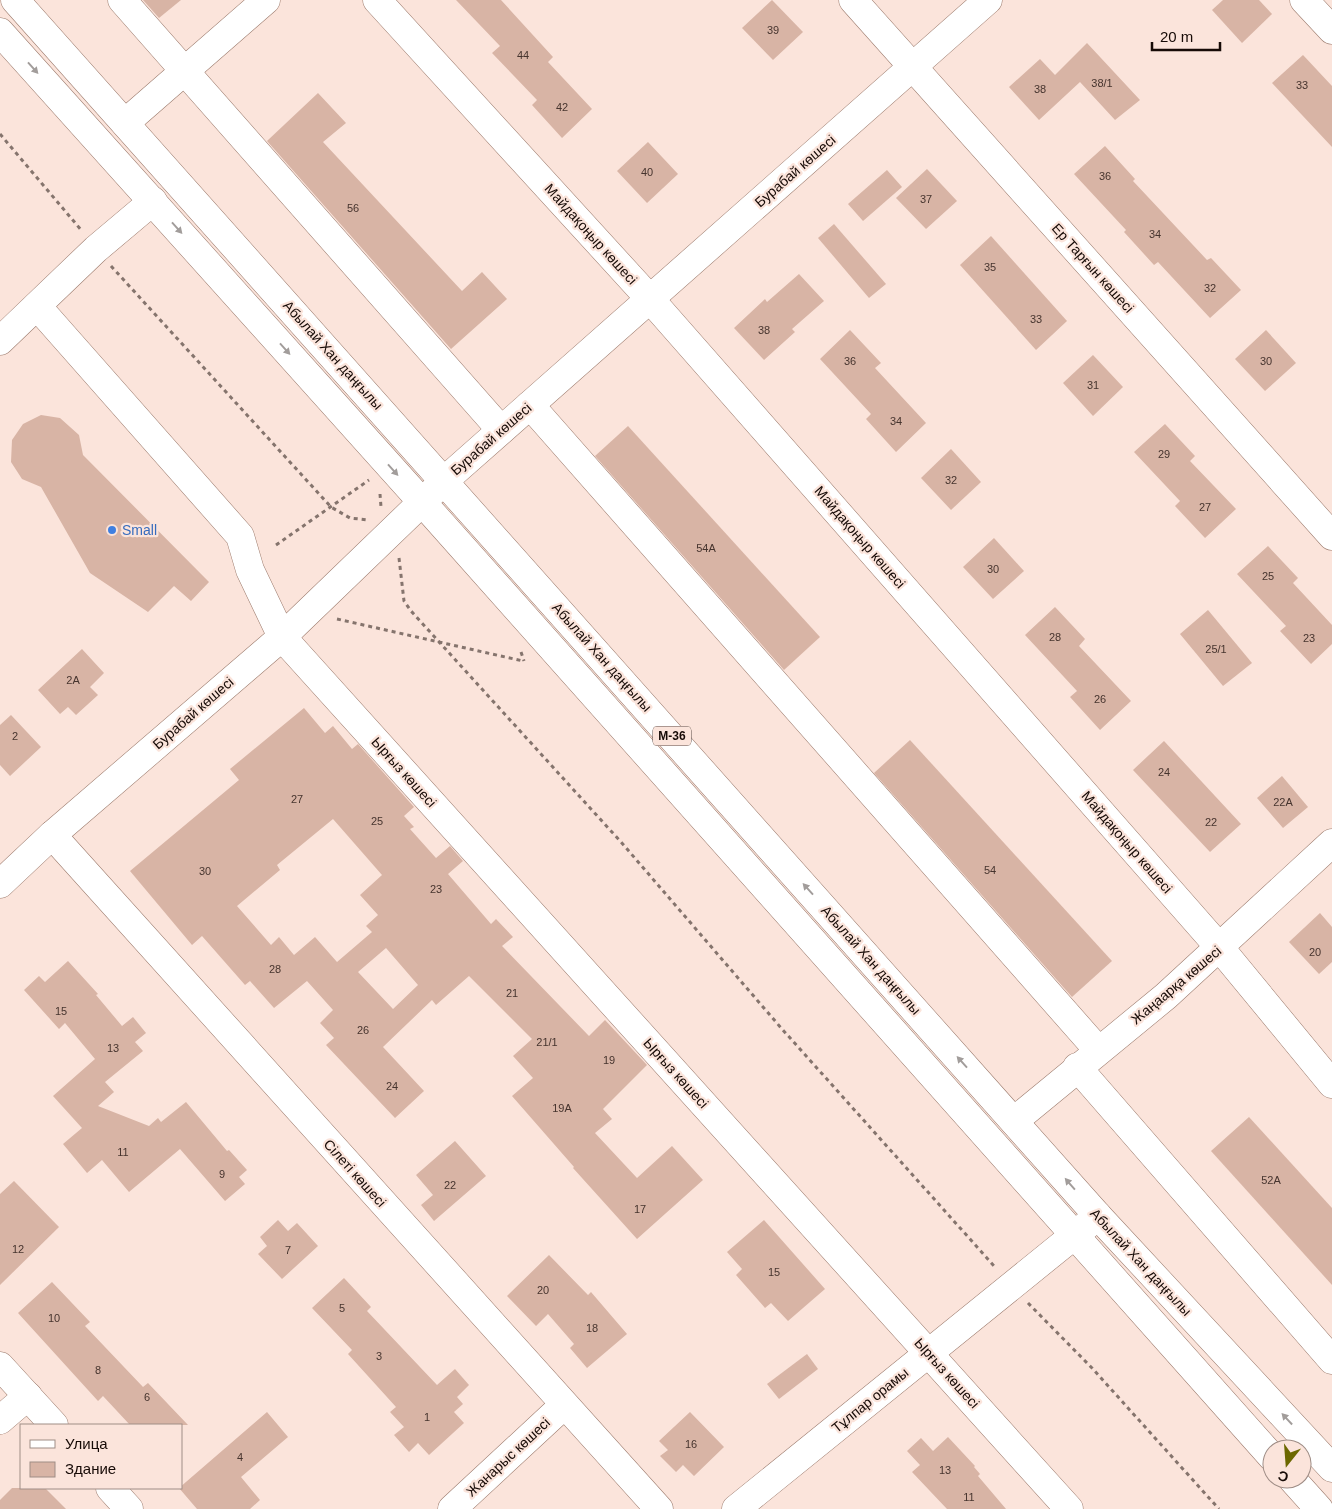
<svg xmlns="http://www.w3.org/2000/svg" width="1332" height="1509" font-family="Helvetica,sans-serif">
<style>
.building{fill:#d8b4a5;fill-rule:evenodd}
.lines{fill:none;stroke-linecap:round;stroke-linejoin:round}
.minor-casing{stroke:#9b7a6c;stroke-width:29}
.major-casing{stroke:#9b7a6c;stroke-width:29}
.path{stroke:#85746d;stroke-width:3;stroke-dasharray:4 4;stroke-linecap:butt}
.minor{stroke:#fff;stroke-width:28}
.major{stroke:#fff;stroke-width:28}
.oneway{fill:#a29d9b}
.shop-dot{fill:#3f7fe0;stroke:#fbe4db;stroke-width:2}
.labels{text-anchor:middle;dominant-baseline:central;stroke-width:4.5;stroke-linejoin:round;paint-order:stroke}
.number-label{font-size:11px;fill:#46342e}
.shield{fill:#fbe4db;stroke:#5b4b46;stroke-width:1}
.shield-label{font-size:12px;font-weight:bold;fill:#160a06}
.street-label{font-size:14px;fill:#160a06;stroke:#fbe4db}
.shop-label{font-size:14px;fill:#366cbe;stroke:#fbe4db;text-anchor:start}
</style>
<rect width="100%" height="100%" fill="#fbe4db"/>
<g class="building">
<polygon points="143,0 181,0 159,18"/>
<polygon points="456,0 501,0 553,57 548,62 592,109 562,138 532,105 537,100 492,53 500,46"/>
<polygon points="772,0 803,32 773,60 742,28"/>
<polygon points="1223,0 1259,0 1272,14 1242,43 1212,10"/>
<polygon points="1087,43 1140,100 1115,120 1080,82 1039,120 1009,87 1040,59 1055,75"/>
<polygon points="1303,55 1332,86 1332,147 1272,83"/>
<polygon points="318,93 346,123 323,142 462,291 482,272 507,299 451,349 267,141"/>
<polygon points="648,142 678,174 647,203 617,171"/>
<polygon points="1105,146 1135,179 1133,181 1207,260 1211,258 1241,290 1210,318 1158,262 1154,265 1124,232 1126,230 1074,174"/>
<polygon points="927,169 957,201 926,229 896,198"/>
<polygon points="887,170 902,187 863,221 848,204"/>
<polygon points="834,224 886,284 869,298 818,238"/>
<polygon points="991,236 1067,321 1036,350 960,265"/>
<polygon points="799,274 824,301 792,329 795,332 764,360 734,328 765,299 767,302"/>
<polygon points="850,330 881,363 875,368 926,423 896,452 866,419 871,414 820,359"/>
<polygon points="1266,330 1296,363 1265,391 1235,359"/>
<polygon points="1093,355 1123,387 1093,416 1063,383"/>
<polygon points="41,415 60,418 79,435 83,455 209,582 191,601 174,586 148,612 90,573 41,487 22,479 11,462 12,440 23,424"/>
<polygon points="1165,424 1195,456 1190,461 1236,509 1205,538 1175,506 1180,501 1134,452"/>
<polygon points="628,426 820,637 784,670 595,456"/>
<polygon points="951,449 981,482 951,510 921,478"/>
<polygon points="994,538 1024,571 993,599 963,567"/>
<polygon points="1268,546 1298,578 1293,583 1332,625 1332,644 1311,664 1280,631 1286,626 1237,574"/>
<polygon points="1055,607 1085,639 1079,646 1131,701 1100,730 1070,697 1077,691 1025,635"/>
<polygon points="1208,610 1252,663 1223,686 1180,634"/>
<polygon points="82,649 104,673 90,687 98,695 76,715 68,707 60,714 38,690"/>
<path d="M304 708 325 733 333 726 352 749 358 744 414 807 404 816 414 827 410 829 436 858 450 846 463 861 448 874 491 924 496 919 513 937 502 946 589 1036 605 1020 647 1065 603 1109 612 1119 595 1133 637 1178 672 1146 703 1180 637 1239 573 1168 574 1167 512 1096 533 1078 513 1056 532 1039 469 976 436 1005 432 1000 383 1047 424 1091 395 1118 326 1045 334 1038 320 1023 333 1010 307 981 274 1008 250 981 245 985 202 936 192 945 130 871 239 780 230 769ZM333 819 382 875 360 895 378 915 366 926 372 932 337 962 315 937 294 955 279 937 271 945 237 906 280 870 277 865ZM386 948 418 985 393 1009 358 972Z"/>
<polygon points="11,715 41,747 10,776 0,765 0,725"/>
<polygon points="910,740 1112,961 1072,997 874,773"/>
<polygon points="1164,741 1241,824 1210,852 1133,770"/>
<polygon points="1282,776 1308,807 1283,828 1257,798"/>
<polygon points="1320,913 1332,927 1332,962 1319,974 1289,942"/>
<polygon points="68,961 98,994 96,995 122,1026 133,1017 146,1033 135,1042 143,1051 105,1082 114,1092 98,1106 149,1126 158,1118 161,1122 186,1102 227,1151 229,1150 247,1170 239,1177 245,1184 225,1201 180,1149 129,1192 102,1160 87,1173 63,1144 82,1128 53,1096 95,1059 65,1023 59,1029 24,990 39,976 45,982"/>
<polygon points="1249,1117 1332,1208 1332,1285 1211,1151"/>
<polygon points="455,1141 486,1176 434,1221 421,1205 433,1195 416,1175"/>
<polygon points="14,1181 59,1227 0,1285 0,1194"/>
<polygon points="278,1220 288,1231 297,1223 318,1246 282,1279 258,1254 267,1246 260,1237"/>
<polygon points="764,1220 825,1289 788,1321 771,1303 765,1308 736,1275 742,1269 727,1252"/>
<polygon points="549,1255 588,1295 591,1292 627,1334 587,1368 570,1348 574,1344 548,1314 536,1326 507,1296"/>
<polygon points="344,1278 371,1307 367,1311 437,1385 455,1369 469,1385 457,1397 463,1404 454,1412 464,1423 429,1455 418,1443 409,1452 394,1435 404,1427 390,1412 396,1407 348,1354 352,1350 312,1308"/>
<polygon points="52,1282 90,1322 85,1326 143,1387 148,1383 188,1425 130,1425 103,1396 98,1401 18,1313"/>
<polygon points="807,1354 818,1369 779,1399 767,1384"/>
<polygon points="267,1412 288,1437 241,1477 260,1500 250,1509 197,1509 179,1488"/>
<polygon points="690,1412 724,1447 694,1476 683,1465 676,1472 660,1456 668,1450 659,1441"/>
<polygon points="948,1437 975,1466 974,1467 980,1474 978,1476 1006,1509 947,1509 912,1472 920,1465 907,1451 921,1438 933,1451"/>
<polygon points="12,1488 45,1488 66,1509 0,1509 0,1500"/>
</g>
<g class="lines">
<defs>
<g id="minor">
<polyline points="122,0 501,430"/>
<polyline points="377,0 650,299 1220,948 1332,1084"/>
<polyline points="853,0 1332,536"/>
<polyline points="1304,0 1332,30"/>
<polyline points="125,123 266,0"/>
<polyline points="37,306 240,536 250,570 282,637 1069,1509"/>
<polyline points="0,341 96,249 153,201"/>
<polyline points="530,405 1098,1050"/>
<polyline points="52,835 659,1509"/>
<polyline points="0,884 52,835 282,637 445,480 988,0"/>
<polyline points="1077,1067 1332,1360"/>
<polyline points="1014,1121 1166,996 1332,843"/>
<polyline points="0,1366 54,1425"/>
<polyline points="0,1420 28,1396"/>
<polyline points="110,1488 129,1509"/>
<polyline points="452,1509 564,1405"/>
<polyline points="736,1509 1098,1216"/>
</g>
<g id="major">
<polyline points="15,0 1098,1216 1332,1468"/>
<polyline points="0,32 422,502 1272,1457"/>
<polyline points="1292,1479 1319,1509"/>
</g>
</defs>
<use href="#minor" class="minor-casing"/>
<use href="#major" class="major-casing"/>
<g class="path">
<polyline points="0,134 82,231"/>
<polyline points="111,266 331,507 350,518 368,520"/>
<polyline points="380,494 381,507"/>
<polyline points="276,545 369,480"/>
<polyline points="399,558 404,601 411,611 621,842 782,1029 995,1267"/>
<polyline points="337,619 523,661"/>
<polyline points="521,652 524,661"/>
<polyline points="1028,1303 1092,1368 1219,1509"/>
</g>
<use href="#minor" class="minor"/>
<use href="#major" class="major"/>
</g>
<defs><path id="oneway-solid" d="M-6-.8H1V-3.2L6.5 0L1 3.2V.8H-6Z" transform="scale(1.25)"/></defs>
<g class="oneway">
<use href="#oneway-solid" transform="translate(33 68) rotate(48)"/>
<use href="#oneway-solid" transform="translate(177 228) rotate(48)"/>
<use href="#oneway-solid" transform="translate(285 349) rotate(48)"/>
<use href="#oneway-solid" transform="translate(393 470) rotate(48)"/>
<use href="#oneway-solid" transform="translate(808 889) rotate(-132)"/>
<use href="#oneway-solid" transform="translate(962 1062) rotate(-132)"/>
<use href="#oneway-solid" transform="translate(1070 1184) rotate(-131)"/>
<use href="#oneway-solid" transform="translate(1287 1419) rotate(-133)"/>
</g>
<circle class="shop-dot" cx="112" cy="530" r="5"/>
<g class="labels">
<g class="number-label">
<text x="773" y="30">39</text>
<text x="523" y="55">44</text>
<text x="1102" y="83">38/1</text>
<text x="1302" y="85">33</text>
<text x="1040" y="89">38</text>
<text x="562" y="107">42</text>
<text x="647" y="172">40</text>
<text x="1105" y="176">36</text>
<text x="926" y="199">37</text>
<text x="353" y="208">56</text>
<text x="1155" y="234">34</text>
<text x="990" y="267">35</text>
<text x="1210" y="288">32</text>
<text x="1036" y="319">33</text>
<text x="764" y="330">38</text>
<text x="850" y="361">36</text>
<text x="1266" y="361">30</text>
<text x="1093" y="385">31</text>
<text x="896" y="421">34</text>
<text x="1164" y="454">29</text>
<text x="951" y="480">32</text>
<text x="1205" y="507">27</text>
<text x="706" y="548">54А</text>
<text x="993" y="569">30</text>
<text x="1268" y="576">25</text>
<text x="1055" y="637">28</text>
<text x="1309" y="638">23</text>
<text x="1216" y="649">25/1</text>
<text x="73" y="680">2А</text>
<text x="1100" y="699">26</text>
<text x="15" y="736">2</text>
<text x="1164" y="772">24</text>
<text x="297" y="799">27</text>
<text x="1283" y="802">22А</text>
<text x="377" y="821">25</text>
<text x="1211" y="822">22</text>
<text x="990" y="870">54</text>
<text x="205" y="871">30</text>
<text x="436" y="889">23</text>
<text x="1315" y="952">20</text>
<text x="275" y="969">28</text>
<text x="512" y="993">21</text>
<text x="61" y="1011">15</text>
<text x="363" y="1030">26</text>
<text x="547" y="1042">21/1</text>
<text x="113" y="1048">13</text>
<text x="609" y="1060">19</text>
<text x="392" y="1086">24</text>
<text x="562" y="1108">19А</text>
<text x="123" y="1152">11</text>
<text x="222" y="1174">9</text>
<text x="1271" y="1180">52А</text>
<text x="450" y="1185">22</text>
<text x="640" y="1209">17</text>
<text x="18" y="1249">12</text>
<text x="288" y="1250">7</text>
<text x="774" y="1272">15</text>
<text x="543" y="1290">20</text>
<text x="342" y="1308">5</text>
<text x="54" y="1318">10</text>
<text x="592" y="1328">18</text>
<text x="379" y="1356">3</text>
<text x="98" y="1370">8</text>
<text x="147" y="1397">6</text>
<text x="427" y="1417">1</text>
<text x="691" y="1444">16</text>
<text x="240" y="1457">4</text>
<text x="945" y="1470">13</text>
<text x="969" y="1497">11</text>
</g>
<rect class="shield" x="653" y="726.5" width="38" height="19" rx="4"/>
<g class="shield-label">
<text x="672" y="736">M-36</text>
</g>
<g class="street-label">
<text transform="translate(795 171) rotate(-41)">Бурабай көшесі</text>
<text transform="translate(591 234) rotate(48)">Майдақоңыр көшесі</text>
<text transform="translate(1093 268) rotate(48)">Ер Тарғын көшесі</text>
<text transform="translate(333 355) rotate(48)">Абылай Хан даңғылы</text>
<text transform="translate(491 439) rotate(-41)">Бурабай көшесі</text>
<text transform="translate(860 537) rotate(49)">Майдақоңыр көшесі</text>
<text transform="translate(602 657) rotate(48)">Абылай Хан даңғылы</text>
<text transform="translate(193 713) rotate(-41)">Бурабай көшесі</text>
<text transform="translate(404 772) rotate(48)">Ырғыз көшесі</text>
<text transform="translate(1127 842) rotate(49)">Майдақоңыр көшесі</text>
<text transform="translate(871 960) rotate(48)">Абылай Хан даңғылы</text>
<text transform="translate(1176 985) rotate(-40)">Жаңаарқа көшесі</text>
<text transform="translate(676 1073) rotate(48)">Ырғыз көшесі</text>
<text transform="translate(355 1173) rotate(48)">Сілеті көшесі</text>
<text transform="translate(1141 1262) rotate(47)">Абылай Хан даңғылы</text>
<text transform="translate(947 1373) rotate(48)">Ырғыз көшесі</text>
<text transform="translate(870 1400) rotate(-39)">Тұлпар орамы</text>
<text transform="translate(508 1457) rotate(-43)">Жанарыс көшесі</text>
</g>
<g class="shop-label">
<text x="122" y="530">Small</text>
</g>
</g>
<rect x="20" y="1424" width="162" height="65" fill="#fbe4db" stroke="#9f8d86"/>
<rect x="30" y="1440" width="25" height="8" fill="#ffffff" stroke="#9f8d86"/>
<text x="65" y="1449" font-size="15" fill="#160a06">Улица</text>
<rect x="30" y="1462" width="25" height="15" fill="#d8b4a5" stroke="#9f8d86"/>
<text x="65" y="1474" font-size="15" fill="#160a06">Здание</text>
<g transform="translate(1287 1464) rotate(197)"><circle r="24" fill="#fbe4db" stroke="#9f8d86"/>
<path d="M0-4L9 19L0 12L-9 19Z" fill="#6c6800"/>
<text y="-8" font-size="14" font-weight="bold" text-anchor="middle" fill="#160a06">С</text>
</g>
<path d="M1152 42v8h68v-8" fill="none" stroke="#160a06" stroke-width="2.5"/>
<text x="1160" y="42" font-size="15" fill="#160a06" stroke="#fbe4db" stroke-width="4" paint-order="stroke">20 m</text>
</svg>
